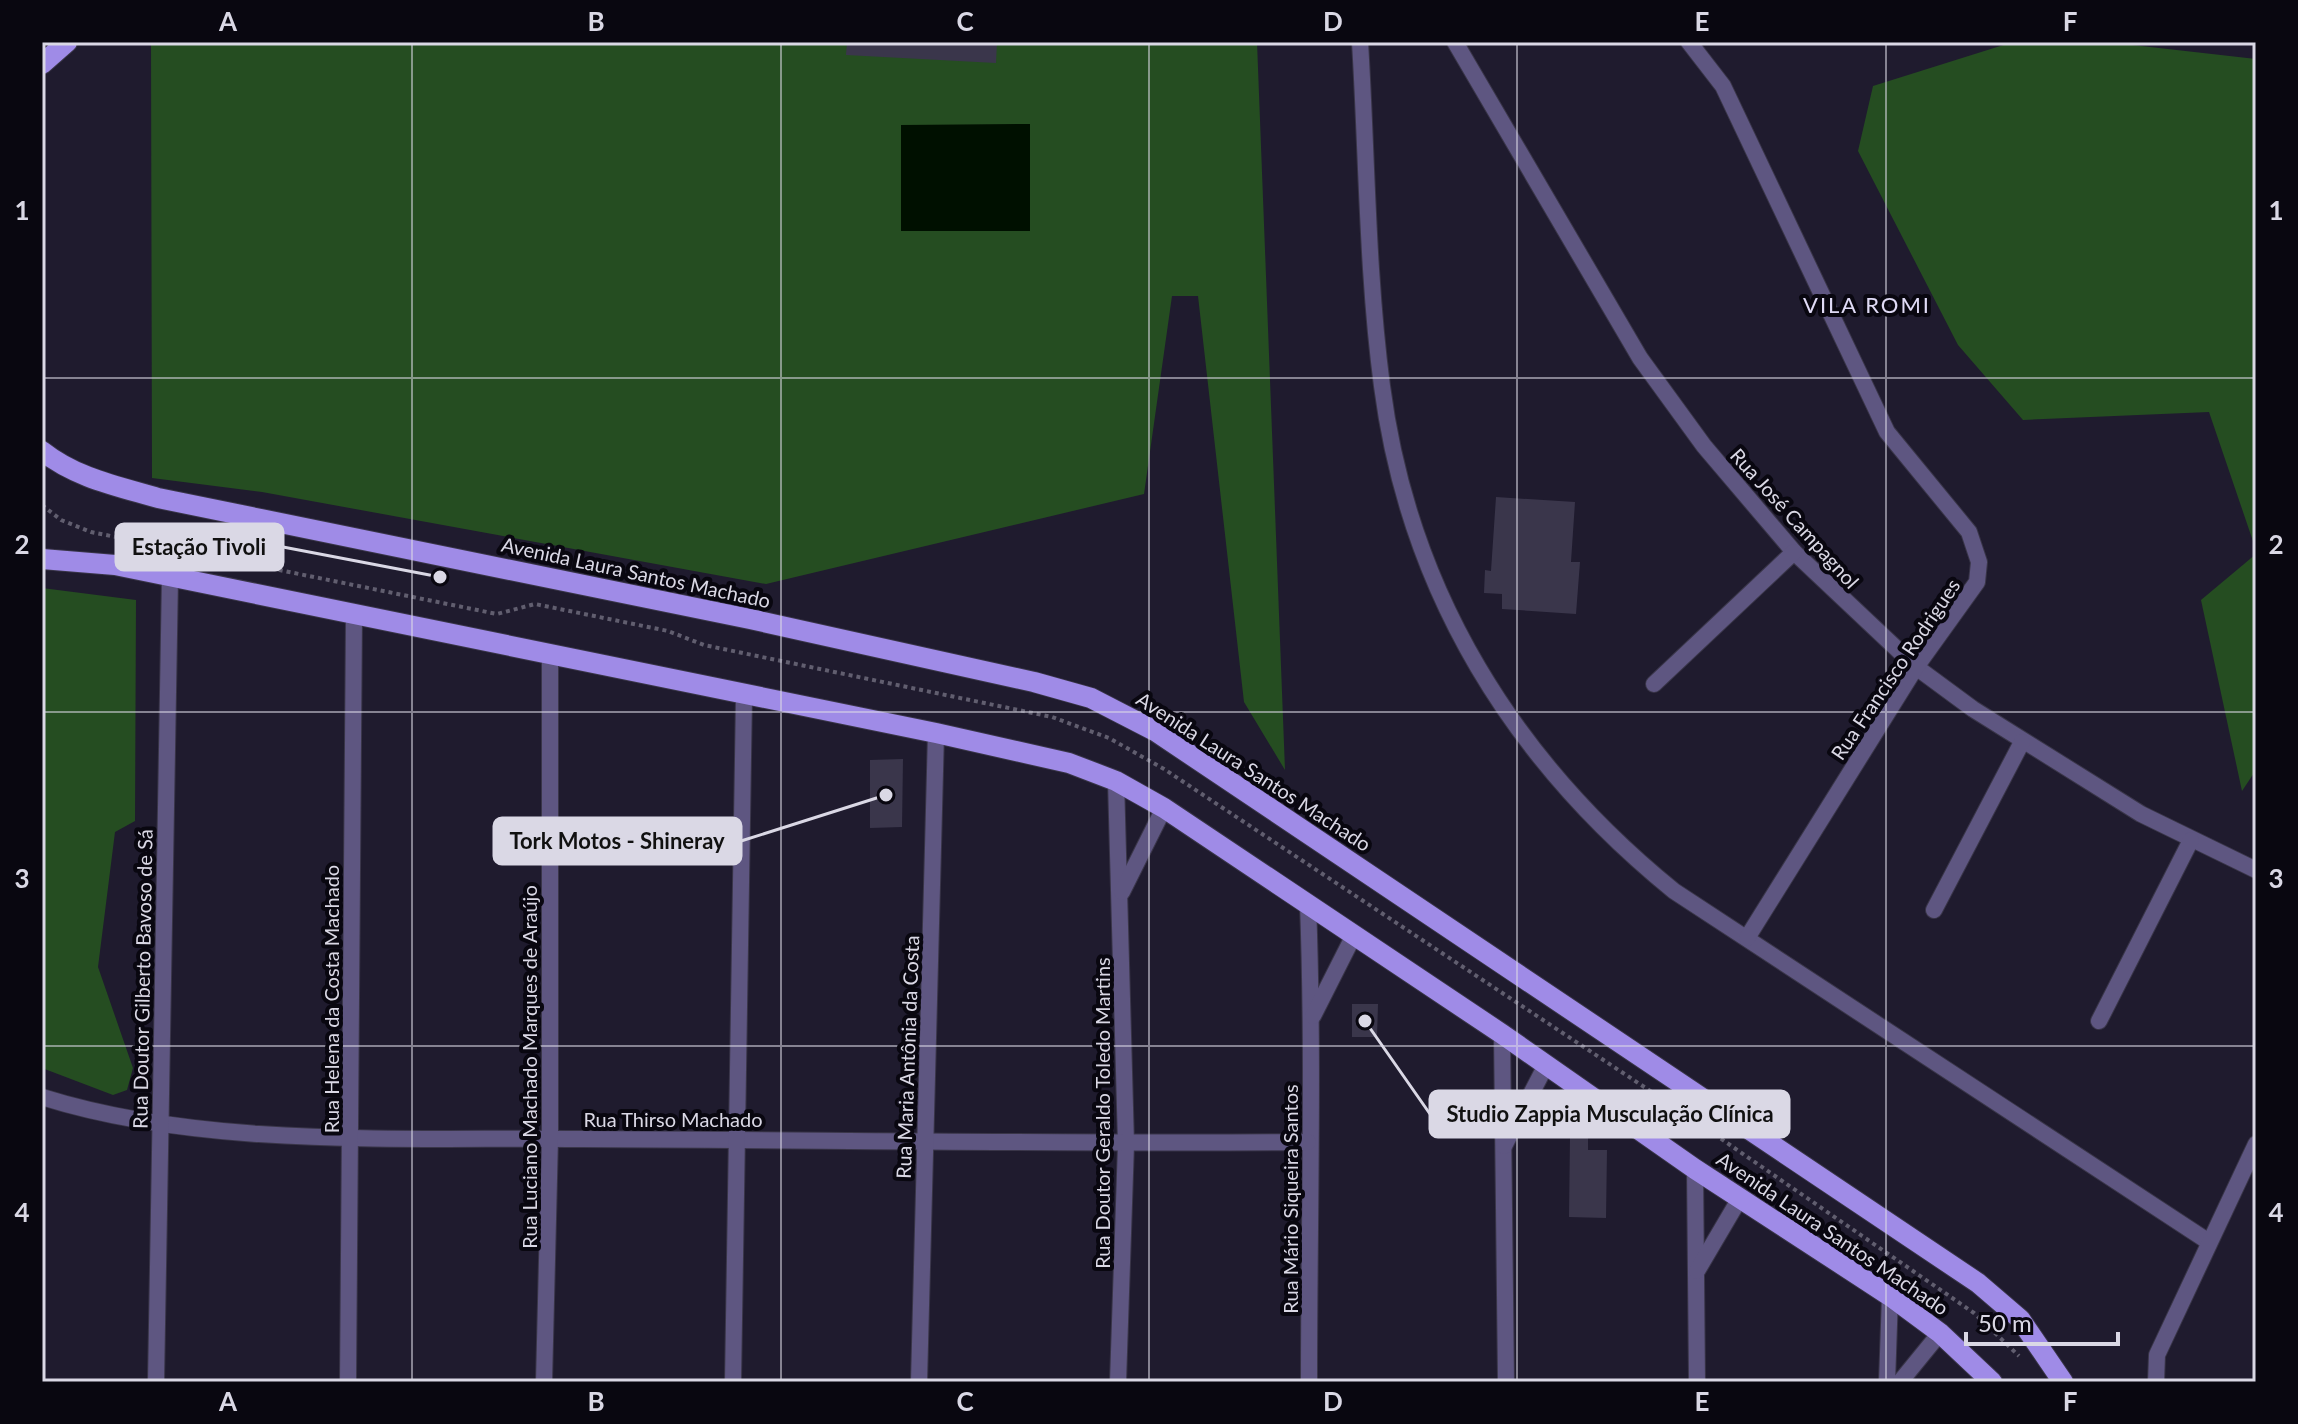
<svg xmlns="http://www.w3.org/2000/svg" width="2298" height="1424" font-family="Lato,sans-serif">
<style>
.green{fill:#254d21}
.water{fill:#001000}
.building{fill:#3a364b}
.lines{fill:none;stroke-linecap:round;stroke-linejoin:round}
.street-casing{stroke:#393548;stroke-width:18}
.primary-casing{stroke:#393548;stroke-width:22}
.path{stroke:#615e6f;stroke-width:4;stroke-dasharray:4 4;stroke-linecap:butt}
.street{stroke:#5e5681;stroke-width:16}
.primary{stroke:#9f8be7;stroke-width:20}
.grid{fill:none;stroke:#dad8e5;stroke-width:2;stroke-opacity:0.55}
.labels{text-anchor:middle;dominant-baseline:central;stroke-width:8;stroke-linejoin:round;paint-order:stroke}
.street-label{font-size:20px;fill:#dad8e5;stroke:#090710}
.neighbourhood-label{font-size:22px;letter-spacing:2px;fill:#e0dbf6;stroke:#090710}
.leader{fill:none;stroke:#dad8e5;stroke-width:3}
.callout-dot{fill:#dad8e5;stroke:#090710;stroke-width:3}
.callout{fill:#dad8e5;stroke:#dad8e5;stroke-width:3}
.callout-label{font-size:22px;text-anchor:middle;font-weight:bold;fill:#111}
.neatline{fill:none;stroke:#dad8e5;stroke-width:3}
.grid-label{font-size:26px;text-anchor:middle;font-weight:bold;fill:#dad8e5}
</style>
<rect width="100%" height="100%" fill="#1f1b2e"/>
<g class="green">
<polygon points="151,42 1257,42 1285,770 1244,702 1198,296 1172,296 1144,494 766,584 262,492 152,478"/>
<polygon points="2013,42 2106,42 2256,59 2256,550 2209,412 2023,420 1958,345 1858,151 1873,86"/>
<polygon points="2256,554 2256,770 2242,791 2201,600"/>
<polygon points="42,588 136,600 135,821 115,832 98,967 133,1068 127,1090 113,1095 42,1068"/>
</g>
<polygon class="water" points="1030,124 1030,231 901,231 901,125"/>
<g class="building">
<polygon points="847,42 997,42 996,63 846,55"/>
<polygon points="1496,497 1575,502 1571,562 1580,562 1576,614 1502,609 1502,594 1484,593 1485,570 1491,571"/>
<polygon points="903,759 902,827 870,828 870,760"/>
<polygon points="1352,1004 1378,1004 1377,1037 1352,1037"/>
<polygon points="1570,1137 1588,1137 1588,1150 1607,1150 1606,1218 1569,1217"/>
</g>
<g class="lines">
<defs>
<g id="street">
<path d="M1360 42C1367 156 1367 273 1382 386 1409 593 1514 761 1674 891L2209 1242"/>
<polyline points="1455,42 1640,358 1704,446 1794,552 1916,667 1973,709 2141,814 2256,870"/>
<polyline points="1689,42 1723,86 1887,432 1969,532 1979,562 1977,582 1916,667 1747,938"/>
<polyline points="1654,684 1794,552"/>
<polyline points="1116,781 1126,1144 1118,1382"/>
<polyline points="1122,892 1164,808"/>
<path d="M1308 904C1314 1063 1309 1223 1309 1382"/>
<polyline points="1934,910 2022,742"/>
<polyline points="1313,1016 1354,935"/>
<polyline points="2099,1021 2191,840"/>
<polyline points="1502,1034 1506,1382"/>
<path d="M42 1097C207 1149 408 1137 581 1139 823 1140 1066 1144 1308 1142"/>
<polyline points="1504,1146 1546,1065"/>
<polyline points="1695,1169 1697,1382"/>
<polyline points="1697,1271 1740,1198"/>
<polyline points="156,1382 170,577"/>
<polyline points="348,1382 354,615"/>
<polyline points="544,1382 550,1138 550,657"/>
<polyline points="733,1382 744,696"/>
<polyline points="919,1382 936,733"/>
<polyline points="1887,1382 1890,1296"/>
<polyline points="1900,1382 1940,1333"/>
<polyline points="2156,1382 2157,1355 2256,1144"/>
</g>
<g id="primary">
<polyline points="42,64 67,42"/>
<path d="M42 451C76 478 117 486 158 498L750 619 1034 682 1091 698 1155 731 1978 1283 2020 1319 2063 1382"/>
<polyline points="42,559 115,565 936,733 1069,763 1116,781 1164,808 1502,1034 1695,1169 1890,1296 1940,1333 1992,1382"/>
</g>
</defs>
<use href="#street" class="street-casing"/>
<use href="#primary" class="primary-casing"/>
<polyline class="path" points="42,505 61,520 91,532 497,614 535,604 668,631 704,645 1052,717 1109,738 1164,769 1685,1114 1974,1313 2019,1356"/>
<use href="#street" class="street"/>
<use href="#primary" class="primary"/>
</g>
<path class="grid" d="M412 42V1382M781 42V1382M1149 42V1382M1517 42V1382M1886 42V1382M42 378H2256M42 712H2256M42 1046H2256"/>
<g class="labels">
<g class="street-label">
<text transform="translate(1795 518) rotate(48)">Rua José Campagnol</text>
<text transform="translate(636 572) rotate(12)">Avenida Laura Santos Machado</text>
<text transform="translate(1895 669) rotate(-56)">Rua Francisco Rodrigues</text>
<text transform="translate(1254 771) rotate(33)">Avenida Laura Santos Machado</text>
<text transform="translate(142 979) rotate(-89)">Rua Doutor Gilberto Bavoso de Sá</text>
<text transform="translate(331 999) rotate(-90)">Rua Helena da Costa Machado</text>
<text transform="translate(907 1057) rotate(-88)">Rua Maria Antônia da Costa</text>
<text transform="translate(529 1067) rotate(-90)">Rua Luciano Machado Marques de Araújo</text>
<text transform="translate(1102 1113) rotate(-90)">Rua Doutor Geraldo Toledo Martins</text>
<text x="673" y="1119">Rua Thirso Machado</text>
<text transform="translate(1290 1199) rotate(-90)">Rua Mário Siqueira Santos</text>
<text transform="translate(1833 1233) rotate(34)">Avenida Laura Santos Machado</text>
</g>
<g class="neighbourhood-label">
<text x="1867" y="304">VILA ROMI</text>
</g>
</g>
<path class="leader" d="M440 577L283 547M886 795L741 841M1365 1021L1430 1114"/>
<g class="callout-dot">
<circle cx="440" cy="577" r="8"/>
<circle cx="886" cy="795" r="8"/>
<circle cx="1365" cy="1021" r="8"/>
</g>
<g class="callout">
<rect x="116" y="524" width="167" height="46" rx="8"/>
<rect x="494" y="818" width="247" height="46" rx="8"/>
<rect x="1430" y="1091" width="359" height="46" rx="8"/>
</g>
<g class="callout-label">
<text x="199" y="555">Estação Tivoli</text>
<text x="617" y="849">Tork Motos - Shineray</text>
<text x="1610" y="1122">Studio Zappia Musculação Clínica</text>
</g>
<rect width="2298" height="1424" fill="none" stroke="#090710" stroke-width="88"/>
<path d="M1966 1332v12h152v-12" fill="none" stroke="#dad8e5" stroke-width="4"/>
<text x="1978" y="1332" font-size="24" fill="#dad8e5" stroke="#090710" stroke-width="6" paint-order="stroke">50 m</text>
<rect x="44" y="44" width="2210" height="1336" class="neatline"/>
<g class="grid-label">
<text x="228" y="31">A</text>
<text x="596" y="31">B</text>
<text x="965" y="31">C</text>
<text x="1333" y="31">D</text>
<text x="1702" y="31">E</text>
<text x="2070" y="31">F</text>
<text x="22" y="220">1</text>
<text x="2276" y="220">1</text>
<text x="22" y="554">2</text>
<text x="2276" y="554">2</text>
<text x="22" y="888">3</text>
<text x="2276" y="888">3</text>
<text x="22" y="1222">4</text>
<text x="2276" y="1222">4</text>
<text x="228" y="1411">A</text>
<text x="596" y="1411">B</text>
<text x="965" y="1411">C</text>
<text x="1333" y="1411">D</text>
<text x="1702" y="1411">E</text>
<text x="2070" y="1411">F</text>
</g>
</svg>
